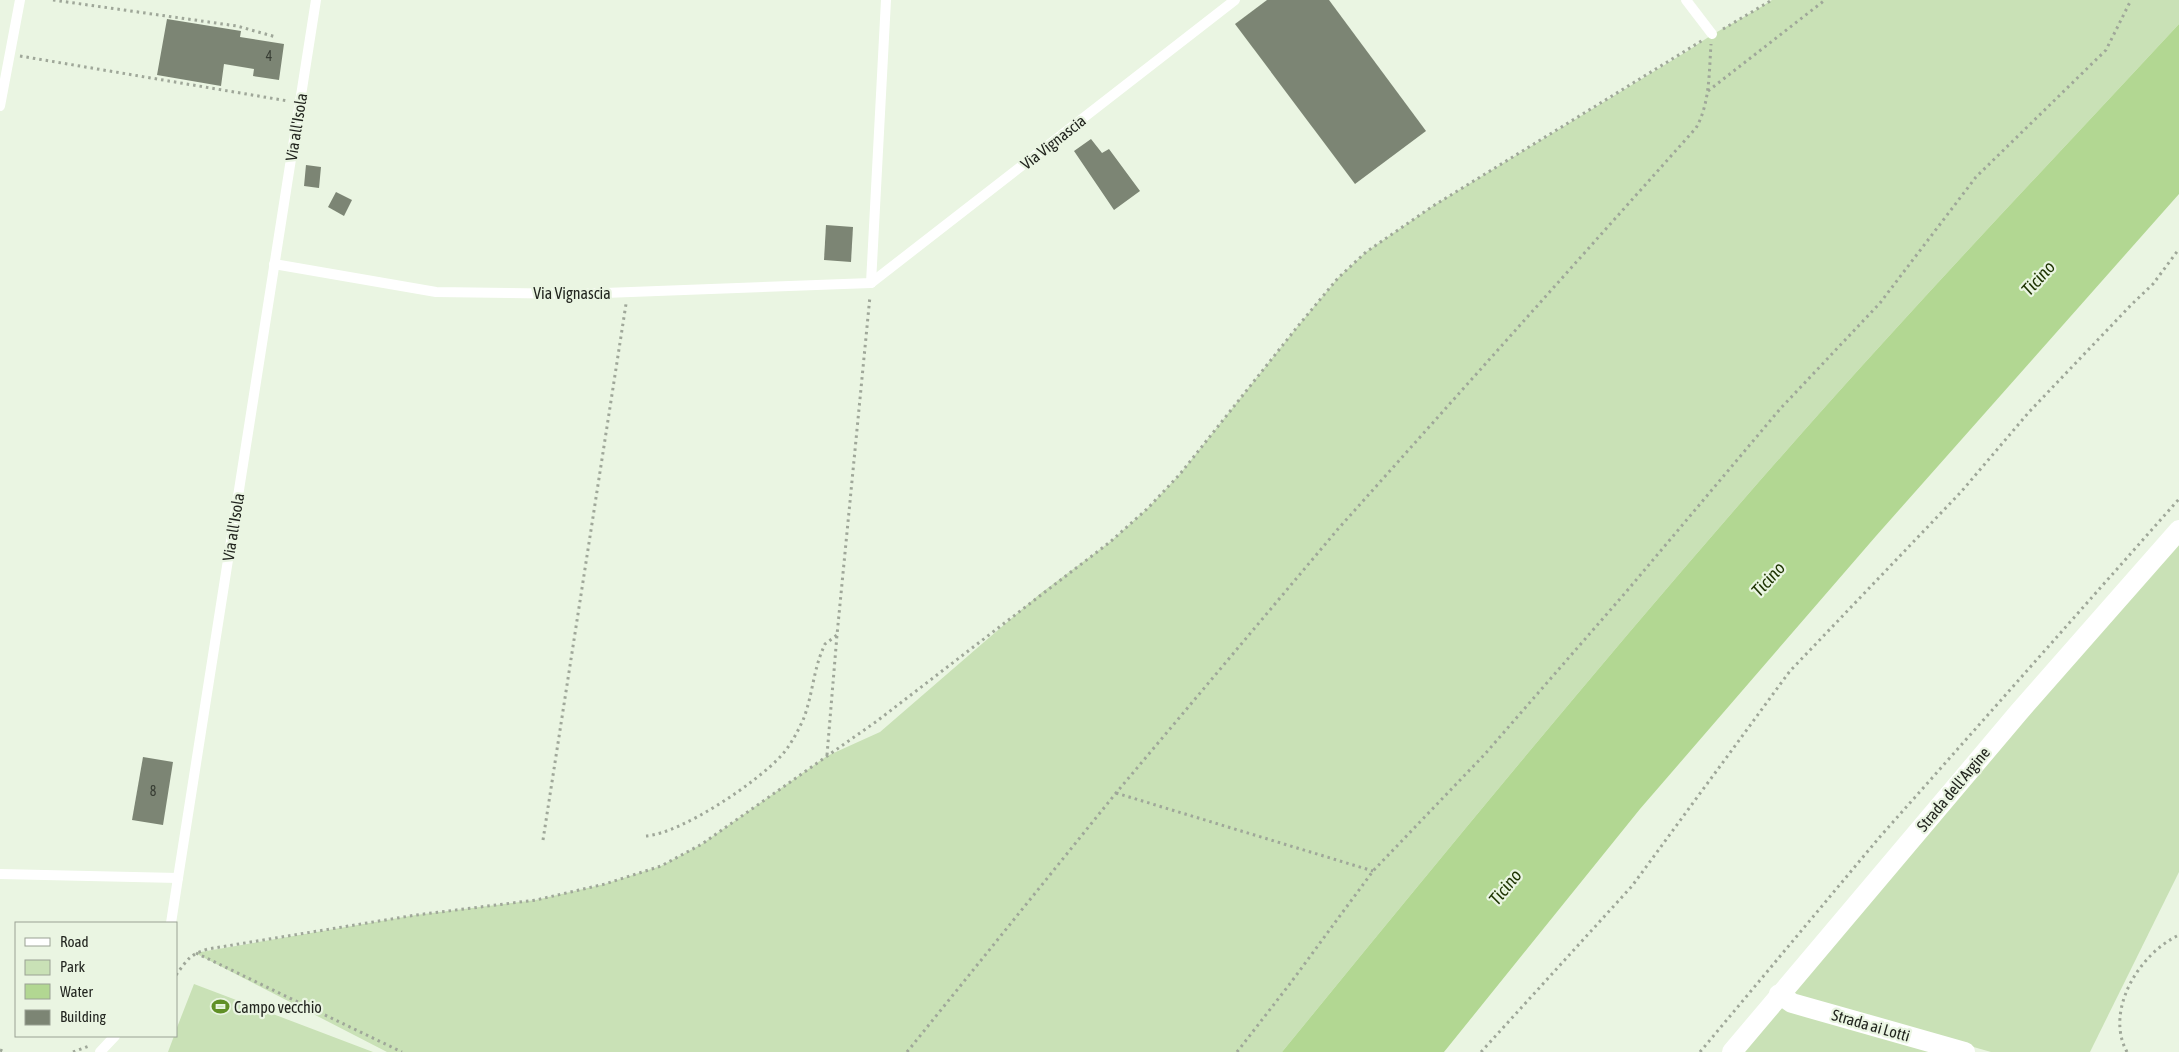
<svg xmlns="http://www.w3.org/2000/svg" width="2179" height="1052" font-family="'Asap Condensed',sans-serif">
<style>
.green{fill:#c9e1b6}
.water{fill:#b2d792}
.building{fill:#7c8574}
.lines{fill:none;stroke-linecap:round;stroke-linejoin:round}
.path{stroke:#9fa799;stroke-width:3;stroke-dasharray:2.5 4;stroke-linecap:butt}
.service{stroke:#fff;stroke-width:10}
.minor{stroke:#fff;stroke-width:20}
.labels{text-anchor:middle;dominant-baseline:central;stroke-width:4.5;stroke-linejoin:round;paint-order:stroke}
.number-label{font-size:14px;fill:#383d34}
.street-label{font-size:16px;fill:#22251f;stroke:#eaf5e2}
.poi-label{font-size:16px;fill:#22251f;stroke:#eaf5e2;text-anchor:start}
.water-label{font-size:18px;font-style:italic;fill:#1d3301;stroke:#eaf5e2}
</style>
<rect width="100%" height="100%" fill="#eaf5e2"/>
<g class="green">
<path d="M1772 0H2179V24C2061 151 1941 277 1825 407 1638 617 1460 834 1282 1052H387L195 953 416 915 536 900 605 884 661 866 702 844 827 756 880 732 1041 593 1110 542 1148 508 1180 474 1298 326 1338 278 1366 252 1433 206 1689 50C1715 31 1745 18 1772 0Z"/>
<polygon points="2179,542 2179,872 2090,1052 1991,1052 1792,995 1794,982"/>
<polygon points="194,984 373,1052 168,1052 174,1036 176,1036 176,1030"/>
<polygon points="1781,1006 1941,1052 1742,1052"/>
</g>
<path class="water" d="M2179 24V194L1876 536 1640 809 1444 1052H1282C1460 834 1638 617 1825 407 1941 277 2061 151 2179 24Z"/>
<g class="building">
<polygon points="1267,0 1329,0 1426,131 1355,184 1235,24"/>
<polygon points="167,19 241,31 240,37 284,44 279,80 253,76 254,69 224,64 221,86 157,75"/>
<polygon points="1091,139 1102,153 1109,149 1140,191 1114,210 1074,151"/>
<polygon points="306,165 321,167 319,188 304,186"/>
<polygon points="336,192 352,200 344,216 328,207"/>
<polygon points="826,225 853,227 851,262 824,260"/>
<polygon points="143,757 173,762 163,825 132,820"/>
</g>
<g class="lines">
<g class="path">
<polyline points="53,0 237,26 276,37"/>
<polyline points="1723,29 1772,0"/>
<polyline points="20,56 288,101"/>
<polyline points="1708,91 1825,0"/>
<polyline points="827,755 837,635 870,296"/>
<polyline points="1116,793 1373,871"/>
<path d="M646 836C682 833 756 783 781 756 790 746 797 733 803 720 812 698 813 673 822 651L825 644 837 635"/>
<polyline points="543,840 626,304"/>
<polyline points="196,953 402,1052"/>
<path d="M176 975C187 960 190 954 208 949L416 915 536 900 605 884 661 866 702 844 877 721 1110 542 1148 508 1180 474 1298 326 1338 278 1366 252 1433 206 1703 40"/>
<polyline points="0,1050 5,1052"/>
<polyline points="73,1052 89,1046"/>
<path d="M907 1052 1116 793 1338 529 1696 128C1710 103 1709 73 1711 44"/>
<polyline points="1237,1052 1289,985 1373,871 1485,754 1626,592 1780,409 1880,303 1976,177 2106,50 2131,0"/>
<polyline points="1481,1052 1632,886 1790,671 1961,492 2029,412 2131,305 2153,284 2179,249"/>
<polyline points="1700,1052 1878,839 2179,499"/>
<path d="M2127 1052C2104 1010 2140 953 2179 935"/>
</g>
<g class="service">
<polyline points="1686,0 1712,34"/>
<polyline points="0,106 20,0"/>
<polyline points="274,264 436,292 578,294 871,283 886,0"/>
<polyline points="871,283 1235,0"/>
<polyline points="0,874 178,878 316,0"/>
<polyline points="171,923 178,878"/>
<polyline points="100,1052 115,1036"/>
</g>
<g class="minor">
<polyline points="1779,994 1792,1003 1965,1052"/>
<polyline points="1732,1052 2019,712 2179,530"/>
</g>
</g>
<defs>
<symbol id="stadium-bare" viewBox="-9 -9 18 18"><path d="M0-5a6.5 5 0 1 0 0 10a6.5 5 0 1 0 0-10ZM-3.5-1.8h7v3.6h-7Z" fill="#609026" stroke="#eaf5e2" stroke-width="2.5" paint-order="stroke"/></symbol>
</defs>
<g fill-rule="evenodd">
<use href="#stadium-bare" x="208" y="994" width="25" height="25"/>
</g>
<g class="labels">
<g class="number-label">
<text x="269" y="56">4</text>
<text x="153" y="791">8</text>
</g>
<g class="street-label">
<text transform="translate(296 127) rotate(-81)">Via all'Isola</text>
<text transform="translate(1053 142) rotate(-38)">Via Vignascia</text>
<text x="572" y="293">Via Vignascia</text>
<text transform="translate(233 527) rotate(-81)">Via all'Isola</text>
<text transform="translate(1953 789) rotate(-50)">Strada dell'Argine</text>
<text transform="translate(1871 1025) rotate(16)">Strada ai Lotti</text>
</g>
<g class="poi-label">
<text x="234" y="1007">Campo vecchio</text>
</g>
<g class="water-label">
<text transform="translate(2038 278) rotate(-48)">Ticino</text>
<text transform="translate(1768 579) rotate(-48)">Ticino</text>
<text transform="translate(1505 887) rotate(-51)">Ticino</text>
</g>
</g>
<rect x="15" y="922" width="162" height="115" fill="#eaf5e2" stroke="#9aa294"/>
<rect x="25" y="938" width="25" height="8" fill="#ffffff" stroke="#9aa294"/>
<text x="60" y="947" font-size="15" fill="#22251f">Road</text>
<rect x="25" y="960" width="25" height="15" fill="#c9e1b6" stroke="#9aa294"/>
<text x="60" y="972" font-size="15" fill="#22251f">Park</text>
<rect x="25" y="984" width="25" height="15" fill="#b2d792" stroke="#9aa294"/>
<text x="60" y="997" font-size="15" fill="#22251f">Water</text>
<rect x="25" y="1010" width="25" height="15" fill="#7c8574" stroke="#9aa294"/>
<text x="60" y="1022" font-size="15" fill="#22251f">Building</text>
</svg>
